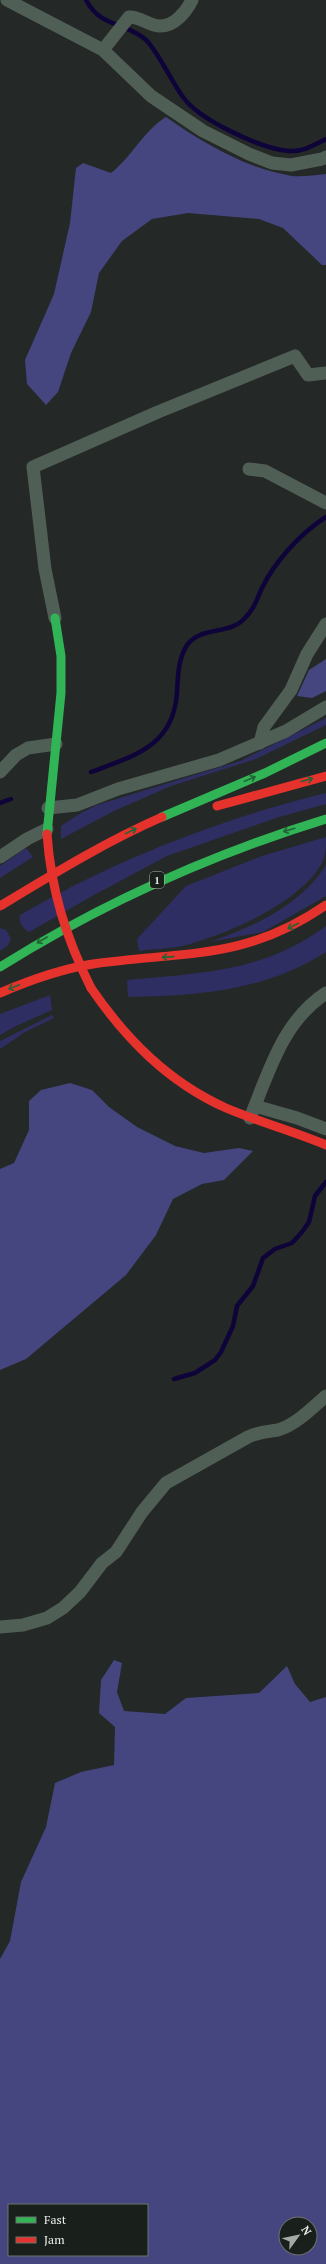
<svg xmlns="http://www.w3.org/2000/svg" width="326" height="2264" font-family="'PT Serif',serif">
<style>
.green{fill:#2f2e63}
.forest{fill:#45467f;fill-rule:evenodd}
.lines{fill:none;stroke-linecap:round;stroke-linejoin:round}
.stream{stroke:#0f0439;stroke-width:4.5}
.street{stroke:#505f56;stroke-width:13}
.fast{stroke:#30b455;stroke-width:9}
.jam{stroke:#e5322d;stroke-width:9}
.jam-bridge{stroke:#e5322d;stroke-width:9}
.oneway{stroke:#236335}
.labels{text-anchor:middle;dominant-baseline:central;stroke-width:3;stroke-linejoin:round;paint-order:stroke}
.shield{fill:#19201b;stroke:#adb2ae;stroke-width:1}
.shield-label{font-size:10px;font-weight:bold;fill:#ecf0ed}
</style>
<rect width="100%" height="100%" fill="#242826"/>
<g class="green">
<polygon points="326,718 326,725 256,759 171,786 114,811 61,839 61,826 81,813 97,805 240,761"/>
<path d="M326 793V804L276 818 167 856 94 895 29 932C23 929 18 922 20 915 114 860 220 819 326 793Z"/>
<path d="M326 837C326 844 326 852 324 858 307 901 224 936 182 946 168 949 153 949 139 951L137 939 186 886 262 856Z"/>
<polygon points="26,848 33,857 0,878 0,866"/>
<path d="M326 865V896L263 932 210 942C253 927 301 905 326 865Z"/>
<path d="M326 926V952C265 991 198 996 128 997L127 980C201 973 264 972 326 926Z"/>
<polygon points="0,928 6,930 11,939 8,945 0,951"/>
<polygon points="50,995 52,1010 16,1026 0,1035 0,1014"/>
<polygon points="52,1015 54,1018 25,1032 0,1049 0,1041"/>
</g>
<g class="forest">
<path d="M166 117C203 143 247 169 292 176 303 177 315 175 326 174V265H322L283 228 259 219 188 213 152 219 122 241 99 273 91 312 71 353 58 392 46 405 27 384 25 360 54 294 70 223 76 168 83 163 111 173C132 157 143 131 166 117Z"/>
<polygon points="326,659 326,691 312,698 297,696 309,670"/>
<polygon points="70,1083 92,1090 109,1107 137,1127 175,1146 204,1153 239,1148 253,1151 224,1180 202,1184 173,1199 156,1235 126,1275 26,1359 0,1370 0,1169 14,1163 29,1130 29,1101 41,1090"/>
<path d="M114 1660 122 1663 117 1692 124 1711 165 1714 186 1698 259 1693 287 1666 295 1684 310 1702 326 1697V2264H0V1959L10 1941 21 1882 46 1827 55 1783 81 1772 114 1765 115 1727 99 1713 101 1680ZM9 2205H147V2255H9ZM286 2224H310V2248H286Z"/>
</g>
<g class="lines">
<g class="stream">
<path d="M86 0C101 28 123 21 145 39 156 48 173 84 183 97 199 120 262 149 289 151 303 152 314 145 326 139"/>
<path d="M91 772C134 756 174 746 177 692 178 676 178 659 187 645 201 626 229 635 244 619 255 608 256 601 262 588 275 561 301 533 326 517"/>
<polyline points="0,803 11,799"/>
<polyline points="174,1379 195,1373 215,1360 221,1352 233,1326 237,1306 253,1286 263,1258 275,1249 292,1243 302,1232 309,1222 315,1196 326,1182"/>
</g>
<g class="street">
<polyline points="7,0 103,50 151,96 203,131 249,154 272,163 291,165 322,159 326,157"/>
<path d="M103 50 129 17C141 17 148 25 159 26 174 27 186 12 192 0"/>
<polyline points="249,469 265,471 326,503"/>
<polyline points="55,618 45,569 33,467 158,412 295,356 308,375 326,373"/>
<polyline points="260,743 264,727 291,690 307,654 326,624"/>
<polyline points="0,772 16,755 28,748 56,744"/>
<polyline points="48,808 77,805 118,789 219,760 286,731 326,707"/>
<polyline points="0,857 27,839 47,829"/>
<polyline points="255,1106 297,1118 326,1129"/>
<path d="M250 1118C269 1072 282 1022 326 993"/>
<path d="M0 1627 23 1625 47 1618 63 1608 80 1592 102 1563 116 1552 142 1512 166 1483 248 1437C258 1432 267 1432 278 1430 296 1425 312 1408 326 1396"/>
</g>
<g class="fast">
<polyline points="162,817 265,773 326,743"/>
<polyline points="47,834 61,693 61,656 55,618"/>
<path d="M0 967C104 902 209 855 326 819"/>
</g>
<g class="jam">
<polyline points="217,806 326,776"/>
<path d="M0 906C53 874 105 842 162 817"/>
<path d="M91 988C126 1039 168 1082 226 1108 259 1122 293 1131 326 1145"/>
<path d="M0 993C30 980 61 969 93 964 184 951 245 961 326 905"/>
</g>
<path class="jam-bridge" d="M47 834C51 890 66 938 91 988"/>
</g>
<defs><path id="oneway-shaft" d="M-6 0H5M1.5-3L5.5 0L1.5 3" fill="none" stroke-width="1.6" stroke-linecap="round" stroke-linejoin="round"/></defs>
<g class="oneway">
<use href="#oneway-shaft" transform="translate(250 779) rotate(-23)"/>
<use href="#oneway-shaft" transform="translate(307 780) rotate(-15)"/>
<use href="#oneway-shaft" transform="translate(289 830) rotate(164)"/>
<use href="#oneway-shaft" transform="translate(131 831) rotate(-26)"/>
<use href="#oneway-shaft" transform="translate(293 926) rotate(152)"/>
<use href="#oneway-shaft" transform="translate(42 940) rotate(150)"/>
<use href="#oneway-shaft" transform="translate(168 957) rotate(176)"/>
<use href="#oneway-shaft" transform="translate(14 987) rotate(158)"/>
</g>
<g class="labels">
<rect class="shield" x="150" y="872" width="14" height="16" rx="3"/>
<g class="shield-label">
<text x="157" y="880">1</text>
</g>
</g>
<rect x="8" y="2204" width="140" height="52" fill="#19201b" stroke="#6d736f"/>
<rect x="16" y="2217" width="20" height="6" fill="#30b455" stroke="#6d736f"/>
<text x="44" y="2224" font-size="12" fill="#ecf0ed">Fast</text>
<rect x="16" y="2237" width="20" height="6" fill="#e5322d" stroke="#6d736f"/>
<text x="44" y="2244" font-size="12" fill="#ecf0ed">Jam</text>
<g transform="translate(298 2236) rotate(57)"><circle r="19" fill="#19201b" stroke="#6d736f"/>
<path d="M0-3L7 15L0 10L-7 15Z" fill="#a6aaa7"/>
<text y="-6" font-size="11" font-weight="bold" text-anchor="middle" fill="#ecf0ed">N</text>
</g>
</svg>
